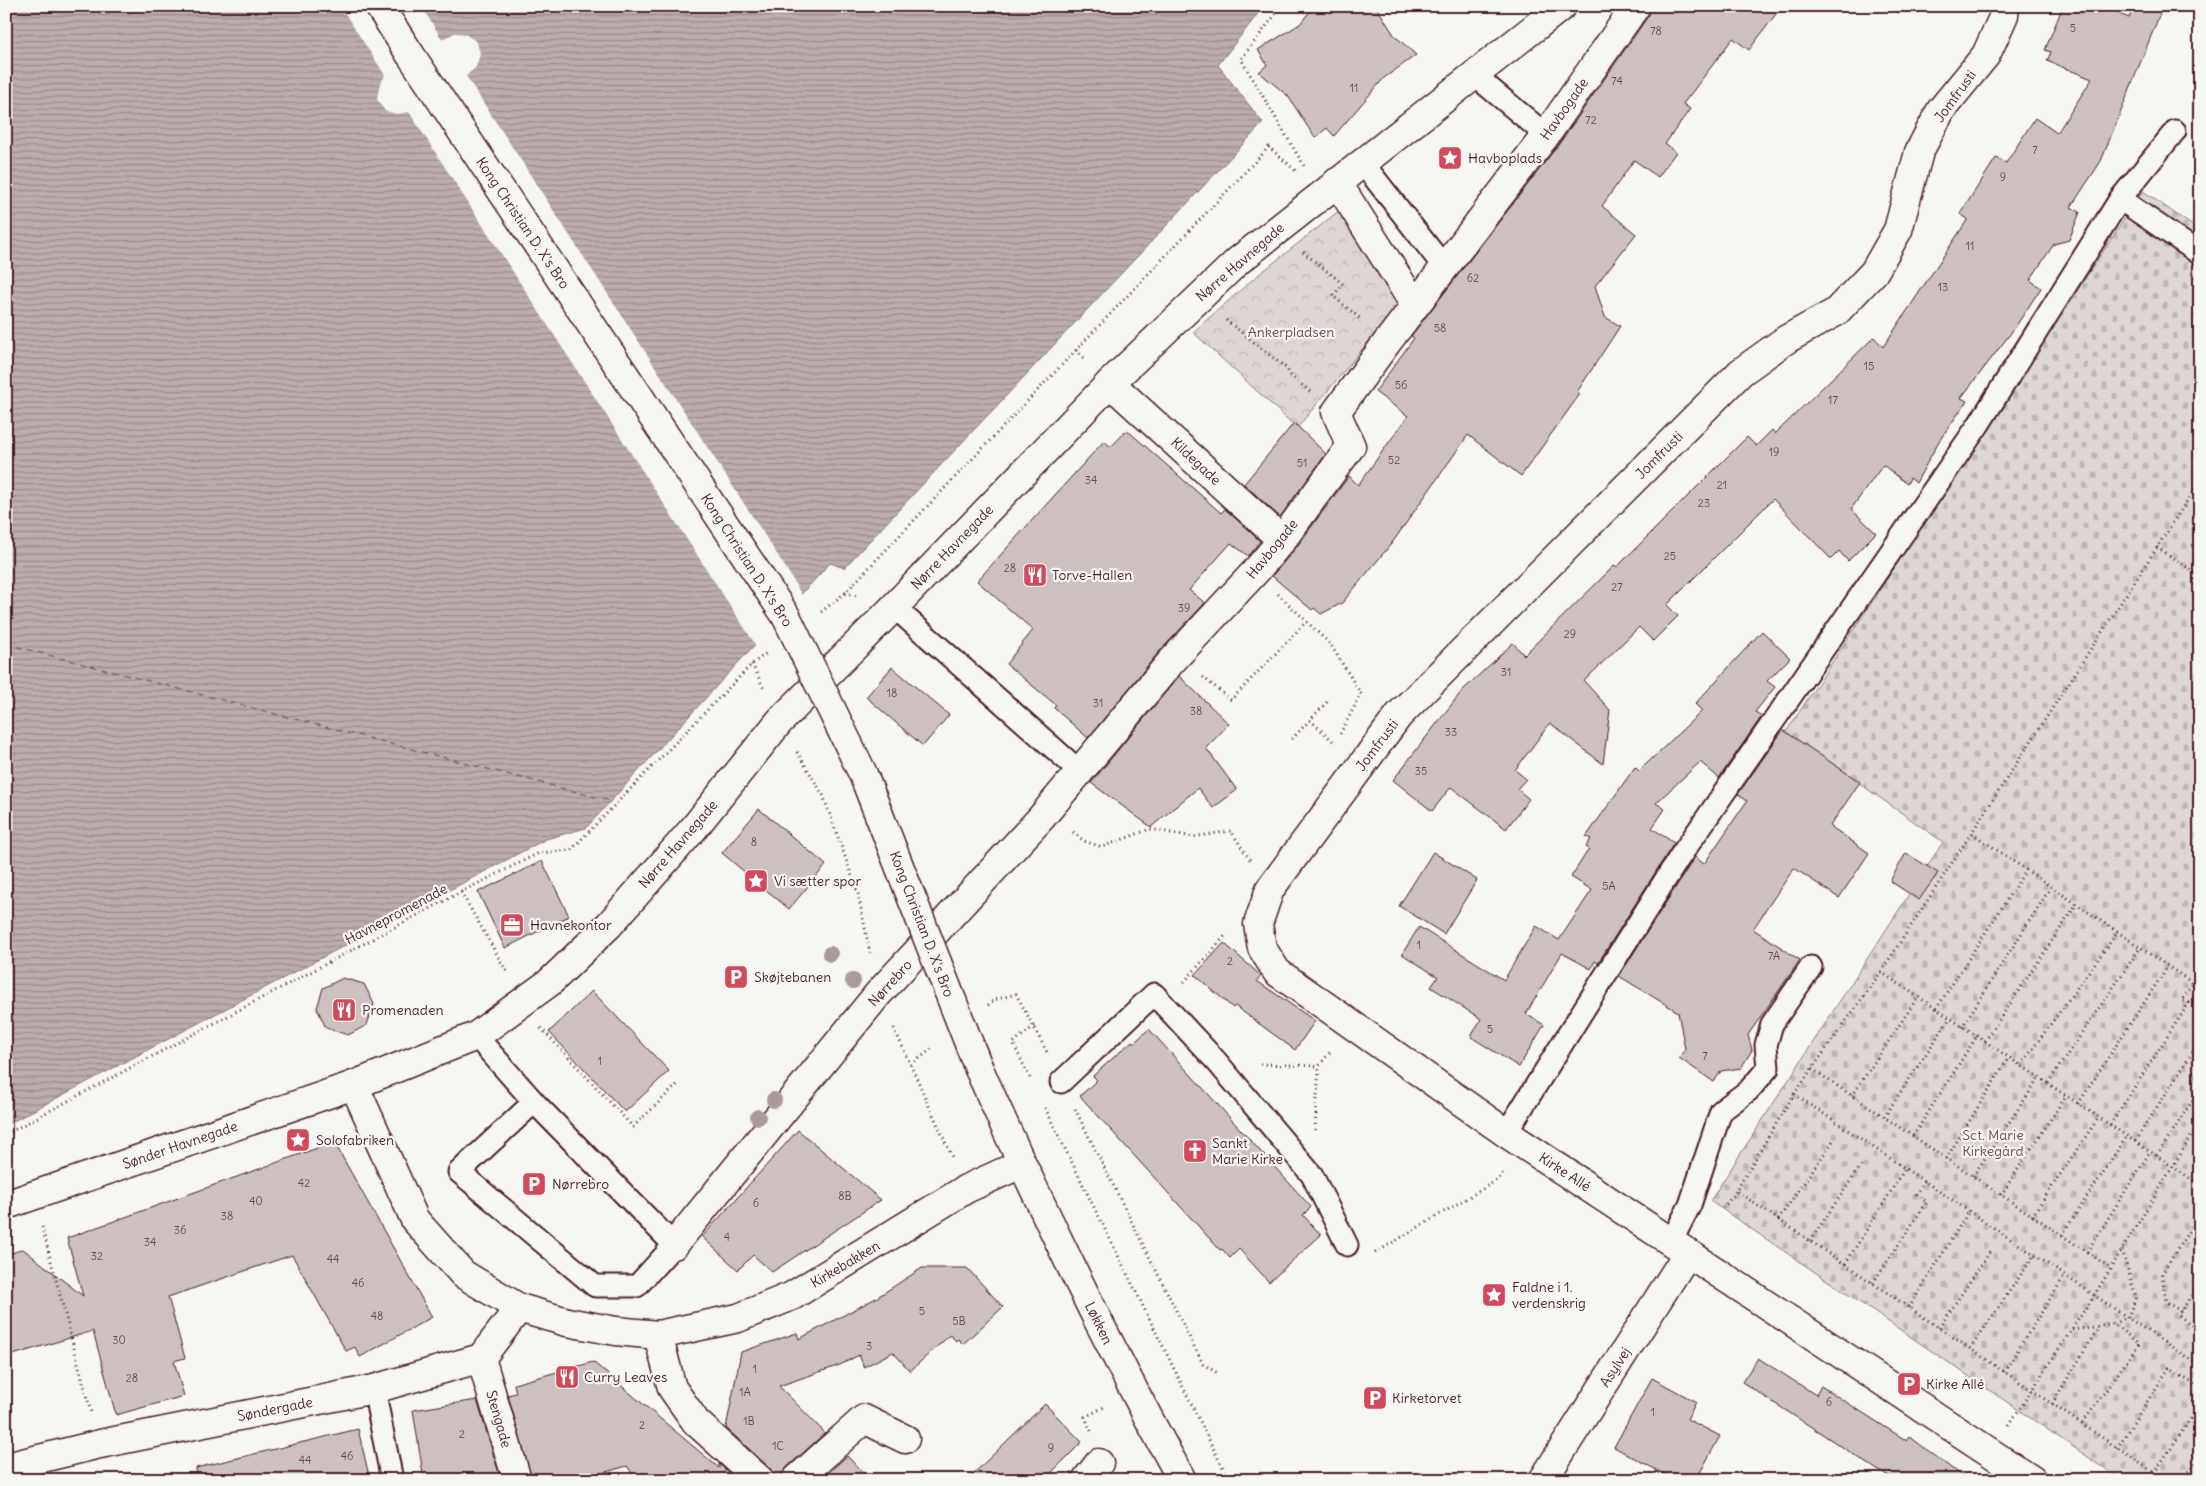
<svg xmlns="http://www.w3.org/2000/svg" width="2206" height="1486" font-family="Delius,sans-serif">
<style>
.cemetery{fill:url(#cemetery-stones);stroke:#947a80}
.park{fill:url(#park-crowns);stroke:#947a80}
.water{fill:url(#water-rules);stroke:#8e747a}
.pier{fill:#f6f6f2}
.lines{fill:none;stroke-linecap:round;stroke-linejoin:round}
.ferry{stroke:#6c4a52;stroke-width:1;stroke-dasharray:6 5;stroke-linecap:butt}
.building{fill:#ccc1c0;stroke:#4a1f2b}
.lane-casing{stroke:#4a1f2b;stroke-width:25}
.street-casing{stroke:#4a1f2b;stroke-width:31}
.secondary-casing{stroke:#4a1f2b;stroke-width:31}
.path{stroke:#4a1f2b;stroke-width:3;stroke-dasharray:1 4;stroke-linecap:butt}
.lane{stroke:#f6f6f2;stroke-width:21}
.street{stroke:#f6f6f2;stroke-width:28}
.secondary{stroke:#f6f6f2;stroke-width:28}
.secondary-bridge-casing{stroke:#4a1f2b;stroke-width:31;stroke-linecap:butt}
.secondary-bridge{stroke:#f6f6f2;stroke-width:28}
.tree{fill:#ac999c}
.labels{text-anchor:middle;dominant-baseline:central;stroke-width:4.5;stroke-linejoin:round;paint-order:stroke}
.number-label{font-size:11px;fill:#6a4850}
.street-label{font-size:14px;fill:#4a1f2b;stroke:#f6f6f2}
.poi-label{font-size:14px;fill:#4a1f2b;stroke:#f6f6f2;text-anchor:start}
.park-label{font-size:14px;fill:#6f4d56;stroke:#f6f6f2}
</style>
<defs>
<pattern id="cemetery-stones" width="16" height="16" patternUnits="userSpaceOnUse" patternTransform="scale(1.25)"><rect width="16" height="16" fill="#ddd6d5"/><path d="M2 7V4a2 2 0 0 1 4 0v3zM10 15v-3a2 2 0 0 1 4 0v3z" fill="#bfb7b7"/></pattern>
<pattern id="park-crowns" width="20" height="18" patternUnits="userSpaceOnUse" patternTransform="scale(1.25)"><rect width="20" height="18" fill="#ddd6d5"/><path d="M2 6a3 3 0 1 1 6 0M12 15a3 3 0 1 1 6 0" fill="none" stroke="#bfb7b7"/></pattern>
<pattern id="water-rules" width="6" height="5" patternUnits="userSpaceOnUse" patternTransform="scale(1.25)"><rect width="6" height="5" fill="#bbadae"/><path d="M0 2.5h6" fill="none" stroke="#9a8c8e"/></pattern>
</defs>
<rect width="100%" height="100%" fill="#f6f6f2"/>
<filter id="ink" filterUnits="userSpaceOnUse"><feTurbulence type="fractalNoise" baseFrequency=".02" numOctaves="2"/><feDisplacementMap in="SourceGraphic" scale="10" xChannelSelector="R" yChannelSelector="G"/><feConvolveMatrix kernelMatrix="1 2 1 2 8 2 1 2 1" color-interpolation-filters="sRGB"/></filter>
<g filter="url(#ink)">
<polygon class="cemetery" points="2143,191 2200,231 2200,1480 2122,1480 1710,1201 1943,842 1786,732"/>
<polygon class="park" points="1340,210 1401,302 1297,428 1193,332 1252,280"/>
<polygon class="water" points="6,6 1264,6 1218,65 1263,123 844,568 830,563 586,828 546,839 6,1125"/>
<polygon class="pier" points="340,6 421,6 442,39 455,33 465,34 477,42 480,54 476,67 466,76 784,565 803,597 757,647 409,112 397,114 385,111 377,99 379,87 385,75"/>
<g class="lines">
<polyline class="ferry" points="6,644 611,801"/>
</g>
<g class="building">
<polygon points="1314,6 1376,6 1394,35 1416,55 1384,78 1334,136 1327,128 1315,138 1288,96 1259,72 1267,65 1258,50 1300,24"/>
<polygon points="1652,6 1782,6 1749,50 1733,38 1683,104 1690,109 1665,144 1676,152 1658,177 1634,160 1602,206 1636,234 1595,286 1605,317 1620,326 1577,392 1580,394 1521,476 1468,435 1392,543 1342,603 1321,614 1314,608 1312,610 1272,576 1295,549 1349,476 1358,485 1408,416 1375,392 1414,338 1411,336 1559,144 1649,15"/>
<polygon points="2063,6 2101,6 2129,18 2134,6 2163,6 2101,161 2071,207 2080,212 2069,240 2054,244 2030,280 2041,288 2014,329 1961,398 1967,401 1939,441 1916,483 1910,478 1907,484 1883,465 1851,509 1876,533 1848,561 1839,551 1831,559 1773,499 1667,605 1678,616 1653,641 1639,627 1584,681 1610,710 1603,764 1550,723 1515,770 1526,779 1517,789 1529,799 1506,829 1451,787 1432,811 1393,780 1462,691 1513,643 1524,655 1615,565 1617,567 1747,437 1756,446 1772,430 1775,434 1874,337 1883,347 1968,219 1960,214 1996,158 2006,163 2035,118 2057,133 2092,79 2047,61 2051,52 2045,50"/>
<polygon points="1294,423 1326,454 1280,517 1244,484"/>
<polygon points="1127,430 1221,513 1225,509 1260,541 1248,556 1231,543 1189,590 1205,603 1158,653 1088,738 1054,708 1056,705 1006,664 1033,630 977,581 1104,441 1111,447"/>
<polygon points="1762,631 1790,658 1767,681 1775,687 1755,712 1762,716 1719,778 1700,762 1656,803 1665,809 1652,828 1674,843 1598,963 1595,961 1591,969 1562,953 1526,1014 1544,1025 1519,1067 1471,1037 1481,1019 1431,987 1438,977 1402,954 1419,927 1504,980 1536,926 1559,940 1592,890 1571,877 1589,849 1586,847 1591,839 1586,837 1635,767 1639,771 1702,711 1695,704"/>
<polygon points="892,667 949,715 923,746 866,697"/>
<polygon points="1179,676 1229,724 1206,748 1237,790 1213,808 1198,788 1151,827 1091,783"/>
<polygon points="1783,730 1860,782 1830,826 1869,853 1839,898 1794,868 1753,929 1800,960 1748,1035 1752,1050 1741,1068 1721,1071 1714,1082 1679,1058 1685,1049 1678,1012 1619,976 1695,857 1704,864 1747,801 1738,794"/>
<polygon points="759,809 826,865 789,909 722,853"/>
<polygon points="1433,852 1477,880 1444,934 1399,906"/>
<polygon points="1906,853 1938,873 1919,900 1890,881"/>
<polygon points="542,861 569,916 505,948 478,892"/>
<polygon points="1224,943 1261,976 1257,981 1315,1021 1295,1050 1235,1006 1233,1008 1195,975"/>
<polygon points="343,978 364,984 374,1004 367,1025 348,1035 326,1028 317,1008 323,988"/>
<polygon points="592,991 669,1071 625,1112 549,1032"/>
<polygon points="1149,1029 1311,1207 1303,1215 1321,1235 1269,1282 1239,1249 1230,1258 1222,1249 1220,1250 1080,1096 1097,1080 1093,1076 1132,1041 1134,1043"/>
<polygon points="798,1130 881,1200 772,1272 753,1255 738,1270 702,1237"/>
<polygon points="334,1142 432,1317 360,1357 355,1347 346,1351 292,1255 168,1297 185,1358 174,1361 184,1396 116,1415 93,1331 6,1357 6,1255 23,1249 83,1296 67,1238"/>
<polygon points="922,1268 967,1268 1003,1307 963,1344 958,1339 956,1341 950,1335 910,1371 893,1352 864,1367 859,1355 840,1365 779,1386 825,1433 786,1468 781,1480 775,1480 770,1468 726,1428 741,1352 797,1333 799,1339 876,1298"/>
<polygon points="1758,1358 1816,1395 1821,1386 1907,1441 1910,1437 1967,1480 1893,1480 1742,1382"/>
<polygon points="593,1362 719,1468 719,1464 736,1480 637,1480 627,1466 578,1480 532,1480 508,1395 516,1393 514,1384"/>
<polygon points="1652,1378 1696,1402 1687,1419 1720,1436 1696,1480 1675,1480 1614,1447"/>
<polygon points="477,1400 501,1480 424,1480 413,1410"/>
<polygon points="1045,1404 1082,1442 1044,1480 967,1480"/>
<polygon points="358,1429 370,1480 198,1480 196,1468"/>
<polygon points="847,1456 870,1480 820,1480"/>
</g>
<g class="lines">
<defs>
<g id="lane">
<polyline points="1474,75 1546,135"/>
<polyline points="2175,131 2120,199 2200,254"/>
<polyline points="1362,162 1444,267"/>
<polyline points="894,607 1068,761"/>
<polyline points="476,1036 534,1102 674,1245 637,1286 595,1286 459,1172 534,1102"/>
<polyline points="1061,1082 1154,994 1217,1062 1312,1175 1347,1245"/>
<polyline points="1506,1133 1679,858 1979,424 2120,199"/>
<polyline points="1671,1242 1690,1205 1721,1111 1749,1090 1768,1068 1766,1045 1772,1024 1811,967"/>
<polyline points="374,1389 392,1480"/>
</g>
<g id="street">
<polyline points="2005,6 2004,15 1986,55 1941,110 1919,152 1898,230 1874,272 1836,312 1787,339 1741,372 1399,715 1270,889 1258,924 1262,948 1277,972 1506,1133 2032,1480"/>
<polyline points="1337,182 1415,305"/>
<polyline points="1110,383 1282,540"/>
<polyline points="6,1205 354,1085"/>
<polyline points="674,1245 878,994 1041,818 1170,663 1255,572 1282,540 1351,446 1336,412 1388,341 1546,135 1636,6"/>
<polyline points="658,1335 672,1388 696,1422 760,1480"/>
<polyline points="481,1358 517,1480"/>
<polyline points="6,1467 100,1444 374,1389 481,1358 519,1308"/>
<polyline points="796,1480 864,1419 905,1439"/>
<polyline points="1086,1480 1099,1463"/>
<polyline points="1543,1480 1687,1254"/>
</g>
<g id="secondary">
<polyline points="379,6 410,54"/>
<path d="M979 1069C1041 1208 1108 1346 1182 1480"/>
<polyline points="1021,1164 966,1189 792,1296 738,1318 658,1335 616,1331 567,1322 519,1308 463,1274 415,1220 354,1085 476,1036 550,982 609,925 694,828 779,722 894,607 1110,383 1238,261 1562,6"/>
</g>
</defs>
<use href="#lane" class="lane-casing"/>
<use href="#street" class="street-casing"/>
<use href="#secondary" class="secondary-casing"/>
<g class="path">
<polyline points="1282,6 1241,59 1304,166"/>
<polyline points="1303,252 1343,284 1333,296 1362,320"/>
<polyline points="1226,320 1287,369 1290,375 1310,392"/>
<polyline points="1076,350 1086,360"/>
<polyline points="2157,547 2200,576"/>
<polyline points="845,593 857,596"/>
<polyline points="1278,594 1331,645 1361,694 1339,736"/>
<polyline points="821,612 845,593 1269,147 1297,172"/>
<polyline points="752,664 764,689"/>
<polyline points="1203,677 1231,700 1306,622"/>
<polyline points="1310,720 1335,743"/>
<polyline points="1292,739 1328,701"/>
<polyline points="797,752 823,795 858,893 870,953"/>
<polyline points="1073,832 1084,841 1102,847 1150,829 1193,837 1231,831 1250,860"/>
<polyline points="1972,833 2200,988"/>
<polyline points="461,892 507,972"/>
<polyline points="1881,972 2200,1185"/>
<polyline points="1184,982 1225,936"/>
<polyline points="988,1005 994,1000 1016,994 1048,1054"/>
<polyline points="1936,1009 2026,870"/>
<polyline points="1962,1027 2051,887"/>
<polyline points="541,1028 633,1127 679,1083"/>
<polyline points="894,1028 953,1159"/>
<polyline points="1985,1041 2076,905"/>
<polyline points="1260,1064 1319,1066 1331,1051"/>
<polyline points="911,1065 934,1047"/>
<polyline points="2021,1065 2117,933"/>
<polyline points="1812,1069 2111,1268"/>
<polyline points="1030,1078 1013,1043 1034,1026"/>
<polyline points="2048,1083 2140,948"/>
<polyline points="1794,1094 2200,1366"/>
<polyline points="1852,1096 1918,997"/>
<polyline points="2078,1104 2168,966"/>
<polyline points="1045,1108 1229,1480"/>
<polyline points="1075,1109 1203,1364 1219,1374"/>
<polyline points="1884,1117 1950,1018"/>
<polyline points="2110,1125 2189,1003 2182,1000 2193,984"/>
<polyline points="1315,1130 1319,1066"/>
<polyline points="6,1134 461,892 539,853 571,850 752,664 768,652"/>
<polyline points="1913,1136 1977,1036"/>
<polyline points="2135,1141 2200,1041"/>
<polyline points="2157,1156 2200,1089"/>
<polyline points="1946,1159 2009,1057"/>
<polyline points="1973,1176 2039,1078"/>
<polyline points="2001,1195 2066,1096"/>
<polyline points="1723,1208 1736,1191"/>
<polyline points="2032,1216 2099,1117"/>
<polyline points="1778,1220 1833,1141"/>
<polyline points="42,1227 91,1412"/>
<polyline points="2062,1235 2127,1136"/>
<polyline points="1810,1241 1862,1164"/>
<polyline points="2087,1252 2150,1152"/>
<polyline points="1375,1253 1499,1179 1504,1171"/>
<polyline points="1845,1264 1905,1169"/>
<polyline points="1873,1283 1927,1202 1916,1194 1924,1181"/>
<polyline points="2200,1283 2178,1315 2197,1329 2200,1328"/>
<polyline points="1909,1308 1969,1211"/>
<polyline points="2181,1311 2166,1302 2162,1274 2200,1213"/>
<polyline points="2114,1324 2128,1317 2136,1297 2122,1250"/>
<polyline points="1939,1328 1991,1250"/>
<polyline points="2072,1330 2114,1324 2139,1344 2082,1424"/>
<polyline points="1970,1349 2035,1254"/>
<polyline points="2004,1372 2065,1275"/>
<polyline points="2052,1404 2099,1327"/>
<polyline points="2009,1425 2095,1294 2200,1122"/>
<polyline points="1091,1431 1085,1417 1106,1406"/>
<polyline points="2117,1448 2169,1368 2200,1388"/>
<polyline points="2154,1473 2200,1405"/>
<polyline points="2165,1480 1736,1191 1794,1094 1881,972 2200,481"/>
<polyline points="2183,1480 2200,1456"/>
</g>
<use href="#lane" class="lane"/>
<use href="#street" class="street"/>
<use href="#secondary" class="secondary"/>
<defs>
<polyline id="secondary-bridge" points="410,54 786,616 863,774 979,1069"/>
</defs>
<use href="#secondary-bridge" class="secondary-bridge-casing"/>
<use href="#secondary-bridge" class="secondary-bridge"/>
</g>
<g class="tree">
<circle cx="830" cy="954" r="8"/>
<circle cx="853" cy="981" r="8"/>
<circle cx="774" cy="1100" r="8"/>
<circle cx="758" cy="1117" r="8"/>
</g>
</g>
<defs>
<symbol id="sight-square" viewBox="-11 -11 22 22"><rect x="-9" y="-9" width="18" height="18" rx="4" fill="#d1495b" stroke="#f6f6f2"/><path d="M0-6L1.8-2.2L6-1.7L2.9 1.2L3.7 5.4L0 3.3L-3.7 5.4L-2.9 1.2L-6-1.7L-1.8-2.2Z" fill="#fff"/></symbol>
<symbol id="restaurant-square" viewBox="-11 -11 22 22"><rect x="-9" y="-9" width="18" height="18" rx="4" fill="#d1495b" stroke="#f6f6f2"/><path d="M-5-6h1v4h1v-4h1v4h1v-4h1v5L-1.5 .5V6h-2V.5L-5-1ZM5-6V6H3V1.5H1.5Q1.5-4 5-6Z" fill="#fff"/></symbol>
<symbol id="office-square" viewBox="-11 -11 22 22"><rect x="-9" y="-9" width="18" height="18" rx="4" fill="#d1495b" stroke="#f6f6f2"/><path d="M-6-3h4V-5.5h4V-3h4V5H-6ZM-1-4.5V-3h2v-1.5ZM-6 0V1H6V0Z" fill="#fff"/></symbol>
<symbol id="parking-square" viewBox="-11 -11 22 22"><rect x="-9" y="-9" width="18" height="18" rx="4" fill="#d1495b" stroke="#f6f6f2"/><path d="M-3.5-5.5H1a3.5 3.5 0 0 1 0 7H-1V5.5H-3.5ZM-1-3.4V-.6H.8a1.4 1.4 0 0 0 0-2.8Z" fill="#fff"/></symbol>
<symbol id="church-square" viewBox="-11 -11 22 22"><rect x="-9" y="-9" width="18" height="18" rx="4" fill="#d1495b" stroke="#f6f6f2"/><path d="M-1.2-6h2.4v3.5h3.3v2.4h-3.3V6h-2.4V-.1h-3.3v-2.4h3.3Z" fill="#fff"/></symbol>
</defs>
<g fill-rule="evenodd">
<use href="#sight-square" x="1436" y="144" width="28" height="28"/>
<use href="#restaurant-square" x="1021" y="561" width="28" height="28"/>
<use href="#sight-square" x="742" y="867" width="28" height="28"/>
<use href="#office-square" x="498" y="911" width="28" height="28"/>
<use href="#parking-square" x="722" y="963" width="28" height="28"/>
<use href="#restaurant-square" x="330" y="996" width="28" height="28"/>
<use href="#sight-square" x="284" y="1126" width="28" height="28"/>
<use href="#church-square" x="1181" y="1137" width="28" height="28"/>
<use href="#parking-square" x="520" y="1170" width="28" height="28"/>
<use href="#sight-square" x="1480" y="1281" width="28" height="28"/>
<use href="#restaurant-square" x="553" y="1363" width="28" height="28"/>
<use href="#parking-square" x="1895" y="1370" width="28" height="28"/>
<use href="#parking-square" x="1361" y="1384" width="28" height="28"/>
</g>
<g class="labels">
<g class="number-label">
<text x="2073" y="28">5</text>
<text x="1656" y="31">78</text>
<text x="1617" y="81">74</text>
<text x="1354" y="88">11</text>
<text x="1591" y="120">72</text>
<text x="2035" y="150">7</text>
<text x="2003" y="177">9</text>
<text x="1970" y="246">11</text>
<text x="1473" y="278">62</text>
<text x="1943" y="287">13</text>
<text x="1440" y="328">58</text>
<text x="1869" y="366">15</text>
<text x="1401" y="385">56</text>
<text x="1833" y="400">17</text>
<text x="1774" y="452">19</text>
<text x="1394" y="460">52</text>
<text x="1302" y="463">51</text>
<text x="1091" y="480">34</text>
<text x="1722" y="485">21</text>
<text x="1704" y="503">23</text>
<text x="1670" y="556">25</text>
<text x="1010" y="568">28</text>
<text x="1617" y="587">27</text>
<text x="1184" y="608">39</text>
<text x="1570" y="634">29</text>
<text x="1506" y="672">31</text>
<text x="892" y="693">18</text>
<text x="1098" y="703">31</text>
<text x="1196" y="711">38</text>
<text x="1451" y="732">33</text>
<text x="1421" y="771">35</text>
<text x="754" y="842">8</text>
<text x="1609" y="886">5A</text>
<text x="1419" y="945">1</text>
<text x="1774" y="956">7A</text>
<text x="1230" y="961">2</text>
<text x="1490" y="1029">5</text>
<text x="1705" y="1056">7</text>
<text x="600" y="1061">1</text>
<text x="304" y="1183">42</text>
<text x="845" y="1196">8B</text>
<text x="256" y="1201">40</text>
<text x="756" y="1203">6</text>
<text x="227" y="1216">38</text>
<text x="180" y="1230">36</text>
<text x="727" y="1237">4</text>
<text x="150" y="1242">34</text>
<text x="97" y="1256">32</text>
<text x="333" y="1259">44</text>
<text x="358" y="1283">46</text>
<text x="922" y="1311">5</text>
<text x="377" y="1316">48</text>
<text x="959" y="1321">5B</text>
<text x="119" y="1340">30</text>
<text x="869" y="1346">3</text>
<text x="755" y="1369">1</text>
<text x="132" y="1378">28</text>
<text x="745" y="1392">1A</text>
<text x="1829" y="1402">6</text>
<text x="1653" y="1412">1</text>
<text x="749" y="1421">1B</text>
<text x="642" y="1425">2</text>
<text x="462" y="1434">2</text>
<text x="778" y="1446">1C</text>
<text x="1051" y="1448">9</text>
<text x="347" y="1456">46</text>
<text x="305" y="1460">44</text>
</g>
<g class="street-label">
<text transform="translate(1955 96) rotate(-54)">Jomfrusti</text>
<text transform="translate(1564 109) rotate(-55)">Havbogade</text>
<text transform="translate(523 223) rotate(56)">Kong Christian D. X's Bro</text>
<text transform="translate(1240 262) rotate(-41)">Nørre Havnegade</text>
<text transform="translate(1659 455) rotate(-45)">Jomfrusti</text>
<text transform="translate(1196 461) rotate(43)">Kildegade</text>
<text transform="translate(952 547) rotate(-46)">Nørre Havnegade</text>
<text transform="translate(1272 549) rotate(-51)">Havbogade</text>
<text transform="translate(747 560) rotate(57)">Kong Christian D. X's Bro</text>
<text transform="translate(1377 745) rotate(-53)">Jomfrusti</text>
<text transform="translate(678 844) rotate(-49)">Nørre Havnegade</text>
<text transform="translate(396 914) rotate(-28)">Havnepromenade</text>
<text transform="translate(922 924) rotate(69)">Kong Christian D. X's Bro</text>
<text transform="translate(890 983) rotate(-48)">Nørrebro</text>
<text transform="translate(180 1145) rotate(-19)">Sønder Havnegade</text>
<text transform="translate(1565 1172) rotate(33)">Kirke Allé</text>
<text transform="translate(845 1264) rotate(-31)">Kirkebakken</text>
<text transform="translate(1099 1323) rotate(64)">Løkken</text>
<text transform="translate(1615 1367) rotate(-57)">Asylvej</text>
<text transform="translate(275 1409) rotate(-11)">Søndergade</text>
<text transform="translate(499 1419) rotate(74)">Stengade</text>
</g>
<g class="poi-label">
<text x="1468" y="158">Havboplads</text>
<text x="1052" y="575">Torve-Hallen</text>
<text x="774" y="881">Vi sætter spor</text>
<text x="530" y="925">Havnekontor</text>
<text x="754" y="977">Skøjtebanen</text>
<text x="362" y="1010">Promenaden</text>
<text x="316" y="1140">Solofabriken</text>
<text x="1212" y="1143">Sankt<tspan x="1212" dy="16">Marie Kirke</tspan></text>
<text x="552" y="1184">Nørrebro</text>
<text x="1512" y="1287">Faldne i 1.<tspan x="1512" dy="16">verdenskrig</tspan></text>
<text x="584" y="1377">Curry Leaves</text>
<text x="1926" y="1384">Kirke Allé</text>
<text x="1392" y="1398">Kirketorvet</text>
</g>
<g class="park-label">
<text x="1291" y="332">Ankerpladsen</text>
<text x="1993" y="1135">Sct. Marie<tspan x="1993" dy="16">Kirkegård</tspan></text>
</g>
</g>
<rect width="2206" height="1486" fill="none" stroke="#f6f6f2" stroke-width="25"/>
<rect x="12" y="12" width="2181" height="1461" fill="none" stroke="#4a1f2b" stroke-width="2" filter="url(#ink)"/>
</svg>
